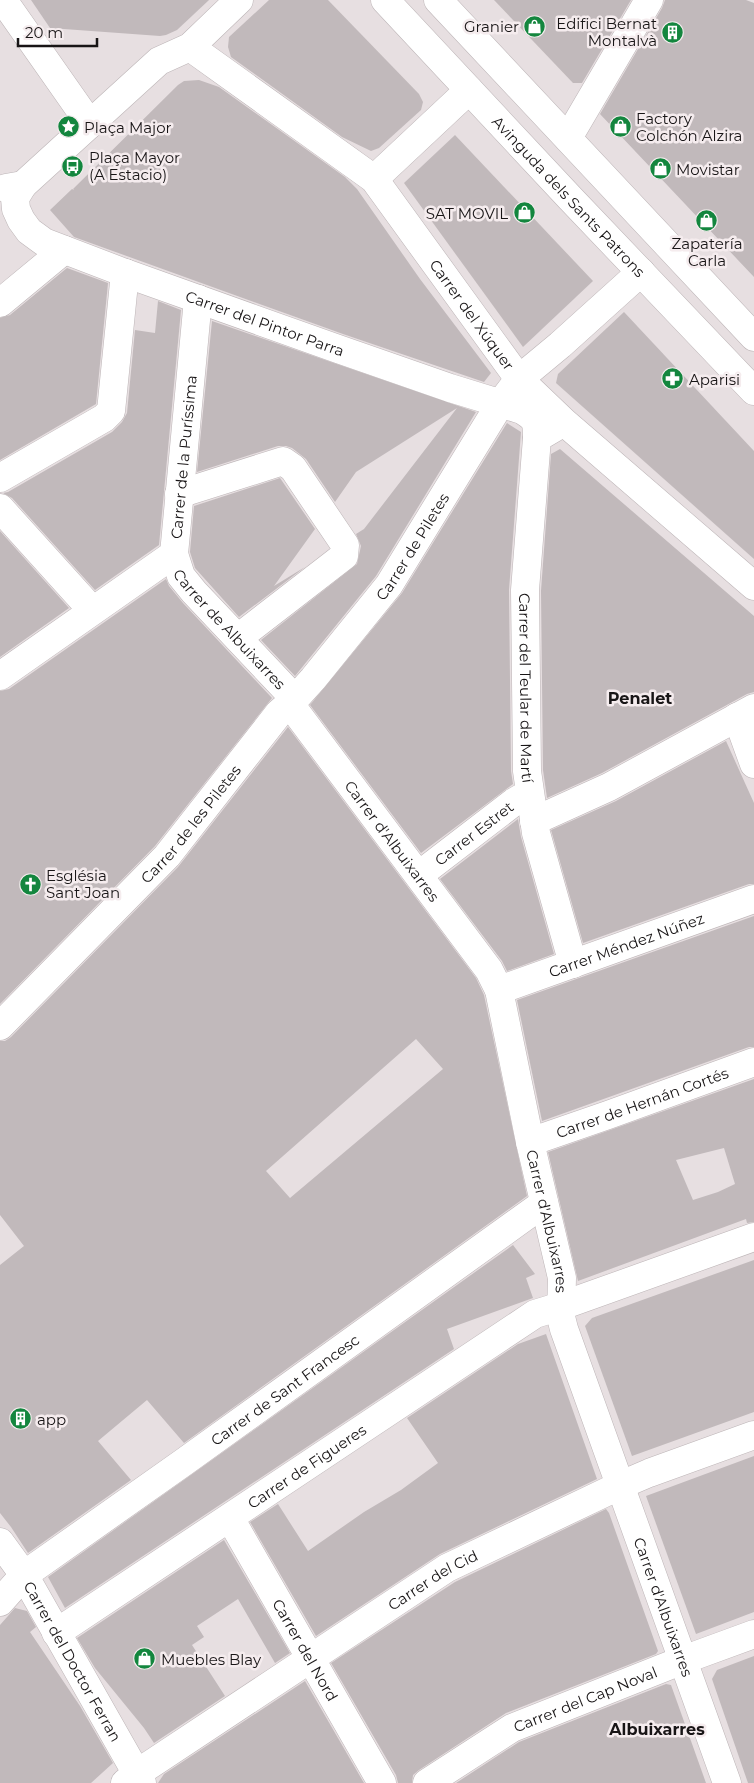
<svg xmlns="http://www.w3.org/2000/svg" width="754" height="1783" font-family="Montserrat,sans-serif">
<style>
.building{fill:#c1b9bb;fill-rule:evenodd}
.lines{fill:none;stroke-linecap:round;stroke-linejoin:round}
.street-casing{stroke:#bdb5b7;stroke-width:29}
.street{stroke:#fff;stroke-width:28}
.labels{text-anchor:middle;dominant-baseline:central;stroke-width:5;stroke-linejoin:round;paint-order:stroke}
.poi-label{font-size:15px;fill:#181516;stroke:#f5ecee;text-anchor:start}
.street-label{font-size:15px;fill:#181516;stroke:#f5ecee}
.neighbourhood-label{font-size:16px;font-weight:bold;fill:#181516;stroke:#f5ecee}
</style>
<rect width="100%" height="100%" fill="#e7dfe1"/>
<g class="building">
<polygon points="31,0 209,0 177,30 166,35 160,36 50,28"/>
<polygon points="269,0 328,0 419,94 423,102 421,110 379,148 371,151 342,137 231,57 228,47 229,37"/>
<polygon points="494,0 631,0 582,83 573,83"/>
<polygon points="665,0 746,0 754,3 754,277 600,114 662,8"/>
<polygon points="199,80 219,87 345,177 357,189 420,279 491,373 484,382 343,334 74,237 50,210 72,189 74,190 73,189 178,85 184,81"/>
<polygon points="455,135 593,281 523,347 404,183"/>
<polygon points="67,268 108,283 96,404 0,460 0,318 10,315"/>
<polygon points="158,301 181,310 159,545 95,590 12,498 3,493 8,492 112,432 122,422 127,413 135,330 155,333"/>
<polygon points="624,312 754,451 754,559 556,383 558,374"/>
<polygon points="212,321 476,412 376,576 295,676 261,640 357,564 361,546 356,534 364,529 457,408 356,472 335,502 306,459 292,448 286,446 278,446 197,472"/>
<polygon points="507,423 521,432 509,590 511,771 513,784 421,853 310,705 402,593"/>
<polygon points="560,449 754,616 754,692 747,694 602,773 547,798 543,770 541,591 551,454"/>
<polygon points="280,478 315,529 274,586 305,567 239,617 195,568 190,552 194,506"/>
<polygon points="0,531 69,608 0,657"/>
<polygon points="166,579 169,586 183,603 272,698 155,846 0,1004 0,691 9,689"/>
<path d="M288 727 476 978 484 995 527 1196 184 1443 147 1400 98 1441 131 1480 28 1553 11 1527 0 1513V1265L24 1246 0 1215V1041H5L11 1037 178 867ZM416 1039 443 1069 290 1198 266 1171Z"/>
<polygon points="726,741 754,803 754,884 749,884 583,943 551,830 616,801"/>
<polygon points="518,819 521,837 554,954 507,971 502,961 440,879"/>
<polygon points="754,916 754,1047 749,1047 542,1121 517,1000"/>
<path d="M754 1079V1222L747 1223 746 1219 578 1281 548 1152ZM724 1148 735 1184 718 1192 693 1200 676 1160Z"/>
<polygon points="513,1245 535,1274 526,1278 533,1298 447,1329 454,1349 65,1608 48,1577"/>
<polygon points="754,1260 754,1412 632,1456 585,1326 592,1318"/>
<polygon points="546,1334 597,1479 440,1554 316,1636 250,1522 278,1504 308,1551 364,1512 401,1490 438,1463 407,1418 518,1344"/>
<polygon points="754,1456 754,1612 696,1634 646,1496"/>
<polygon points="606,1509 609,1513 658,1651 656,1654 506,1713 419,1770 413,1775 412,1783 398,1783 396,1775 331,1663 455,1582"/>
<polygon points="224,1540 290,1653 275,1663 238,1599 197,1626 204,1637 192,1645 225,1696 154,1743 144,1728 95,1668 77,1638"/>
<polygon points="15,1608 27,1611 36,1627 30,1632 80,1706 113,1763 91,1783 0,1783 0,1625"/>
<polygon points="754,1656 754,1783 748,1783 712,1679 717,1670"/>
<polygon points="305,1681 364,1783 158,1783 164,1774"/>
<polygon points="666,1684 671,1685 706,1783 456,1783 519,1742"/>
</g>
<g class="lines">
<defs>
<g id="street">
<polyline points="3,0 90,124"/>
<path id="s1" d="M385 0 570 198 754 391"/>
<polyline points="438,0 754,337"/>
<path id="s2" d="M190 47 374 179 519 379 564 422 754 586"/>
<polyline points="568,138 649,0"/>
<polyline points="374,179 469,90"/>
<path id="s3" d="M23 185 15 198 16 209 21 220 29 231 44 242 125 273 338 349 450 388 522 410C536 419 537 421 537 438"/>
<polyline points="6,188 23,185 159,61 190,47 239,0"/>
<polyline points="0,303 64,250"/>
<path id="s4" d="M554 428 537 438 525 590 527 771 536 833 573 964"/>
<polyline points="0,478 104,418 111,411 125,273"/>
<polyline points="179,494 283,461 293,468 345,545 344,556 238,638"/>
<polyline points="0,508 92,610"/>
<path id="s5" d="M174 554 181 576 194 592 295 699"/>
<path id="s6" d="M0 676 174 554 198 299"/>
<path id="s7" d="M290 704 489 970 499 990 530 1142 562 1278 561 1317 564 1329 727 1783"/>
<polyline points="737,717 754,764"/>
<polyline points="534,821 609,787 754,708"/>
<path id="s8" d="M419 875 514 802 521 798 530 797"/>
<path id="s9" d="M499 990 754 899"/>
<path id="s10" d="M0 1026 167 856 279 713 295 699 313 679 389 585 500 404 519 379 560 345 641 272"/>
<path id="s11" d="M530 1142 608 1115 754 1062"/>
<path id="s12" d="M230 1518 382 1783"/>
<path id="s13" d="M0 1542 24 1575 142 1783"/>
<path id="s14" d="M0 1602 24 1575 184 1462 544 1203"/>
<path id="s15" d="M56 1633 535 1314 561 1306 754 1237"/>
<path id="s16" d="M125 1783 136 1774 447 1568 621 1485 649 1473 754 1435"/>
<path id="s17" d="M427 1783 512 1728 683 1660 754 1634"/>
</g>
</defs>
<use href="#street" class="street-casing"/>
<use href="#street" class="street"/>
</g>
<defs>
<symbol id="shop-disc" viewBox="-11 -11 22 22"><circle r="9.5" fill="#13863e" stroke="#f5ecee"/><path d="M-5-2.5h2.3a2.7 3.5 0 0 1 5.4 0H5L5.5 6h-11ZM-1.5-2.5h3a1.5 2.3 0 0 0-3 0Z" fill="#fff"/></symbol>
<symbol id="building-disc" viewBox="-11 -11 22 22"><circle r="9.5" fill="#13863e" stroke="#f5ecee"/><path d="M-4-6H4V6H1V3H-1V6H-4ZM-2.5-4.3h1.7v1.8h-1.7ZM.8-4.3h1.7v1.8H.8ZM-2.5-1h1.7V.8h-1.7ZM.8-1h1.7V.8H.8Z" fill="#fff"/></symbol>
<symbol id="sight-disc" viewBox="-11 -11 22 22"><circle r="9.5" fill="#13863e" stroke="#f5ecee"/><path d="M0-6L1.8-2.2L6-1.7L2.9 1.2L3.7 5.4L0 3.3L-3.7 5.4L-2.9 1.2L-6-1.7L-1.8-2.2Z" fill="#fff"/></symbol>
<symbol id="bus-disc" viewBox="-11 -11 22 22"><circle r="9.5" fill="#13863e" stroke="#f5ecee"/><path d="M-5-6H5V4H4V6H2V4H-2V6H-4V4H-5ZM-3.5-4V0h7V-4ZM-3.5 1.2v1.5H-2V1.2ZM2 1.2v1.5H3.5V1.2Z" fill="#fff"/></symbol>
<symbol id="pharmacy-disc" viewBox="-11 -11 22 22"><circle r="9.5" fill="#13863e" stroke="#f5ecee"/><path d="M-2-6h4v4h4v4h-4v4h-4v-4h-4v-4h4Z" fill="#fff"/></symbol>
<symbol id="church-disc" viewBox="-11 -11 22 22"><circle r="9.5" fill="#13863e" stroke="#f5ecee"/><path d="M-1.2-6h2.4v3.5h3.3v2.4h-3.3V6h-2.4V-.1h-3.3v-2.4h3.3Z" fill="#fff"/></symbol>
</defs>
<g fill-rule="evenodd">
<use href="#shop-disc" x="522" y="14" width="25" height="25"/>
<use href="#building-disc" x="660" y="20" width="25" height="25"/>
<use href="#sight-disc" x="56" y="114" width="25" height="25"/>
<use href="#shop-disc" x="608" y="114" width="25" height="25"/>
<use href="#bus-disc" x="60" y="154" width="25" height="25"/>
<use href="#shop-disc" x="648" y="156" width="25" height="25"/>
<use href="#shop-disc" x="512" y="200" width="25" height="25"/>
<use href="#shop-disc" x="694" y="208" width="25" height="25"/>
<use href="#pharmacy-disc" x="660" y="366" width="25" height="25"/>
<use href="#church-disc" x="18" y="872" width="25" height="25"/>
<use href="#building-disc" x="8" y="1406" width="25" height="25"/>
<use href="#shop-disc" x="132" y="1646" width="25" height="25"/>
</g>
<g class="labels">
<g class="poi-label">
<text x="657" y="23" text-anchor="end">Edifici Bernat<tspan x="657" dy="17">Montalvà</tspan></text>
<text x="519" y="26" text-anchor="end">Granier</text>
<text x="636" y="118">Factory<tspan x="636" dy="17">Colchón Alzira</tspan></text>
<text x="84" y="127">Plaça Major</text>
<text x="89" y="157">Plaça Mayor<tspan x="89" dy="17">(A Estacio)</tspan></text>
<text x="676" y="169">Movistar</text>
<text x="508" y="213" text-anchor="end">SAT MOVIL</text>
<text x="707" y="243" text-anchor="middle">Zapatería<tspan x="707" dy="17">Carla</tspan></text>
<text x="689" y="379">Aparisi</text>
<text x="46" y="875">Església<tspan x="46" dy="17">Sant Joan</tspan></text>
<text x="37" y="1419">app</text>
<text x="161" y="1659">Muebles Blay</text>
</g>
<g class="street-label">
<text stroke="none"><textPath href="#s1" startOffset="269">Avinguda dels Sants Patrons</textPath></text>
<text stroke="none"><textPath href="#s2" startOffset="394">Carrer del Xúquer</textPath></text>
<text stroke="none"><textPath href="#s3" startOffset="306">Carrer del Pintor Parra</textPath></text>
<text stroke="none"><textPath href="#s6" startOffset="310">Carrer de la Puríssima</textPath></text>
<text stroke="none"><textPath href="#s10" startOffset="634">Carrer de Piletes</textPath></text>
<text stroke="none"><textPath href="#s5" startOffset="95">Carrer de Albuixarres</textPath></text>
<text stroke="none"><textPath href="#s4" startOffset="270">Carrer del Teular de Martí</textPath></text>
<text stroke="none"><textPath href="#s10" startOffset="278">Carrer de les Piletes</textPath></text>
<text stroke="none"><textPath href="#s8" startOffset="69">Carrer Estret</textPath></text>
<text stroke="none"><textPath href="#s7" startOffset="171">Carrer d'Albuixarres</textPath></text>
<text stroke="none"><textPath href="#s9" startOffset="135">Carrer Méndez Núñez</textPath></text>
<text stroke="none"><textPath href="#s11" startOffset="119">Carrer de Hernán Cortés</textPath></text>
<text stroke="none"><textPath href="#s7" startOffset="591">Carrer d'Albuixarres</textPath></text>
<text stroke="none"><textPath href="#s14" startOffset="356">Carrer de Sant Francesc</textPath></text>
<text stroke="none"><textPath href="#s15" startOffset="301">Carrer de Figueres</textPath></text>
<text stroke="none"><textPath href="#s16" startOffset="369">Carrer del Cid</textPath></text>
<text stroke="none"><textPath href="#s7" startOffset="996">Carrer d'Albuixarres</textPath></text>
<text stroke="none"><textPath href="#s12" startOffset="152">Carrer del Nord</textPath></text>
<text stroke="none"><textPath href="#s13" startOffset="140">Carrer del Doctor Ferran</textPath></text>
<text stroke="none"><textPath href="#s17" startOffset="180">Carrer del Cap Noval</textPath></text>
</g>
<g class="neighbourhood-label">
<text x="640" y="698">Penalet</text>
<text x="657" y="1729">Albuixarres</text>
</g>
</g>
<path d="M18 38v8h79v-8" fill="none" stroke="#181516" stroke-width="2.5"/>
<text x="25" y="38" font-size="15" fill="#181516" stroke="#f5ecee" stroke-width="4" paint-order="stroke">20 m</text>
</svg>
